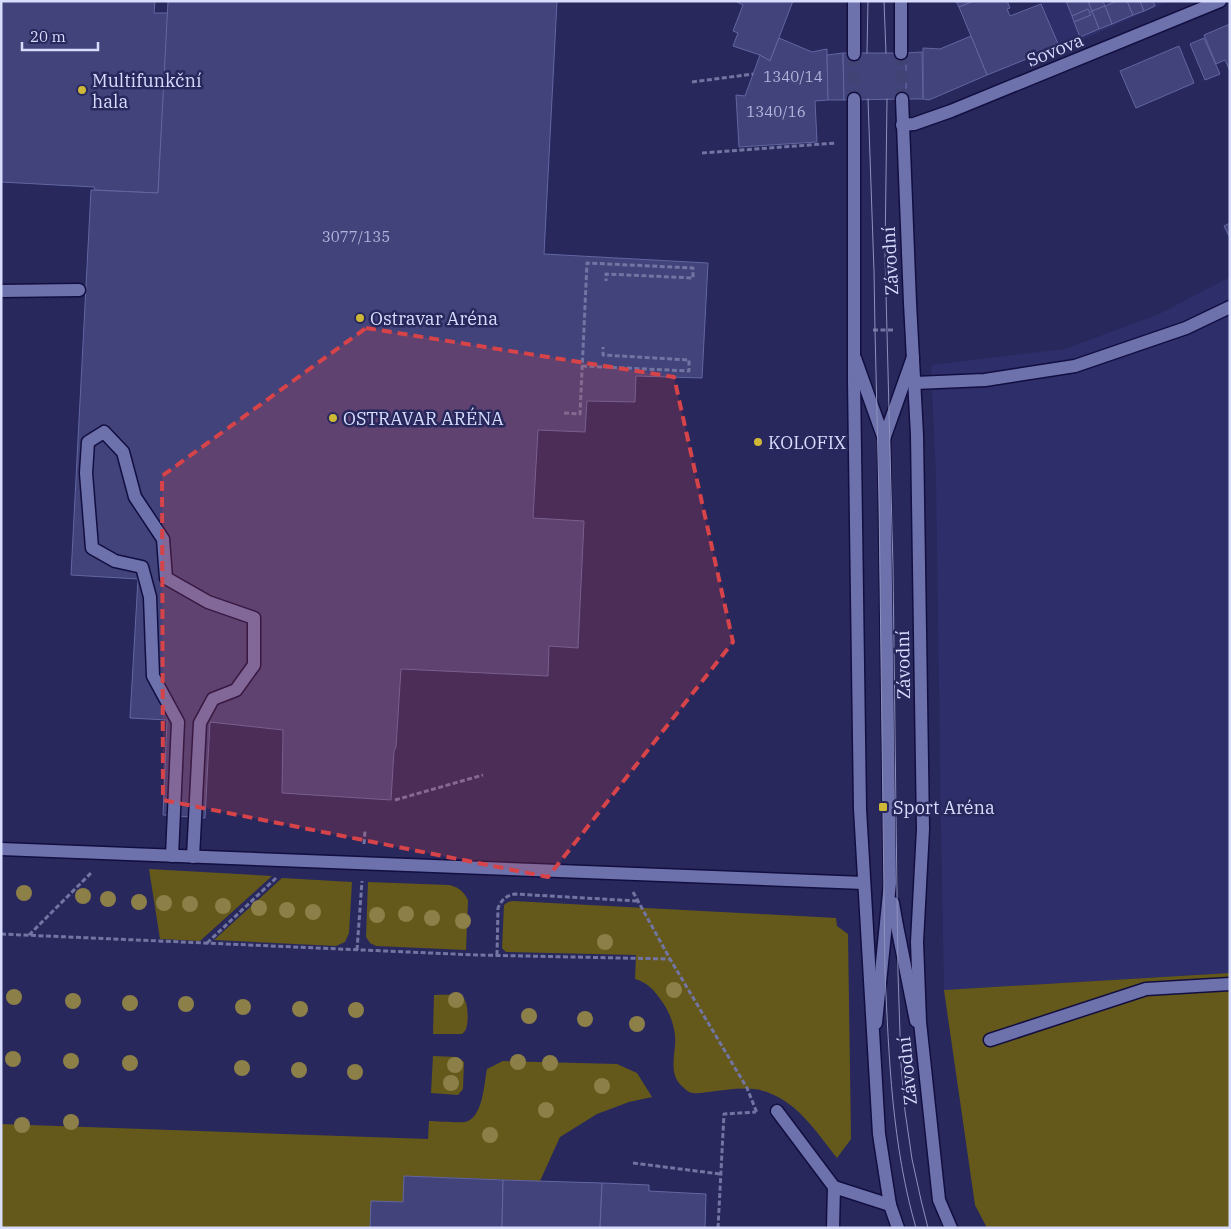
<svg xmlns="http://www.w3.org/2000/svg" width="1231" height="1229" font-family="'IBM Plex Serif',serif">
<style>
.built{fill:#2e2e6a}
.green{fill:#64591a}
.building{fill:#41437a;stroke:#6266a1}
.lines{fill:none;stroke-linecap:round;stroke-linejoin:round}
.street-tunnel{stroke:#424375;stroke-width:12;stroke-dasharray:12 6;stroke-linecap:butt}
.lane-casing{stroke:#130e40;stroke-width:15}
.street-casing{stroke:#130e40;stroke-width:15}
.path{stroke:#7274a1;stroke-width:3;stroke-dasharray:5 2.5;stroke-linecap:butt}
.lane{stroke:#6d72ad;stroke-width:12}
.street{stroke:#6d72ad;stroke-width:12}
.tram{stroke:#8e91bb;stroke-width:1}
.tree{fill:#8c7f48}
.marked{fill:#d64348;fill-opacity:0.2;stroke:#d64348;stroke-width:4;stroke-dasharray:10 6;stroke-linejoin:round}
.poi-dot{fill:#ceb838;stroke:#28285d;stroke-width:2}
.labels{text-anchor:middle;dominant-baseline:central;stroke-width:5;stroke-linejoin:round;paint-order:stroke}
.number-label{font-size:15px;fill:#b2b6dd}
.street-label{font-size:18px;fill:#d8ddfe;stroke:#28285d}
.poi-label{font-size:18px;fill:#d8ddfe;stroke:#28285d;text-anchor:start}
</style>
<rect width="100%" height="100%" fill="#28285d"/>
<g class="built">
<polygon points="1040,1 1169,1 1062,49 1059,46"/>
<polygon points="1230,277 1230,973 944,990 941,826 936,478 931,365 1065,349 1159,314"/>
</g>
<g class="green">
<polygon points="149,869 272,876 200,941 160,939"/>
<polygon points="282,878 352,882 349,933 345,942 336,946 214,940"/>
<path d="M368 882 449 885C460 888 462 890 468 900L466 950 376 946 370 943 366 937Z"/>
<path d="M513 901 836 918 837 926 848 934 851 1139 837 1158C818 1134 799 1104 769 1093 751 1085 728 1090 709 1092 704 1092 698 1094 694 1093 690 1093 687 1091 684 1088 666 1074 677 1053 675 1035 673 1021 669 1011 661 1000 653 989 648 983 635 979L636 955 506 952 502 948 504 905 508 902Z"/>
<polygon points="1230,973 1230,1228 987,1228 975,1205 944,990"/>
<path d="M434 995C441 995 457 994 462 997 469 1000 469 1025 465 1031 464 1032 463 1033 462 1034H433Z"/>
<polygon points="433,1056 457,1057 464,1062 463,1089 458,1095 431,1093"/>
<path d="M503 1061 617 1064 637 1073 652 1097 629 1102 597 1114 560 1137 540 1181 404 1176 403 1202 371 1201 370 1228H1V1124L428 1139 429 1121C437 1121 458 1123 465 1122 483 1118 484 1084 487 1069Z"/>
</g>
<g class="building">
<polygon points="1,1 155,1 154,13 168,13 158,193 95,190 94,187 1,182"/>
<polygon points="168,1 557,1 544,254 708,263 702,378 636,376 635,402 587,401 585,432 538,430 533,518 584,521 578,648 549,646 548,676 401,669 396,747 394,751 391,800 282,793 283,730 210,722 205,818 163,815 167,720 130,718 138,579 71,575 91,190 158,193"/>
<polygon points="737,1 793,1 770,61 760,55 733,46 738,33 733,31 743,5 737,2"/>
<polygon points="956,1 974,1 959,7"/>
<polygon points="974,1 1007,1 1010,8 1007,9 1010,16 1041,4 1059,46 987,75 959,7"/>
<polygon points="1066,1 1088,1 1092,11 1089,13 1088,9 1072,16"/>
<polygon points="1088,1 1103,1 1105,6 1092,11"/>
<polygon points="1117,1 1127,1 1133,15 1112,24 1105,6"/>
<polygon points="1127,1 1140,1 1144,11 1133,15"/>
<polygon points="1140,1 1153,1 1155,6 1144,11"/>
<polygon points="1105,6 1112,24 1099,29 1092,11"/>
<polygon points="1088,9 1091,15 1074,22 1072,16"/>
<polygon points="1092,11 1099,29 1080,37 1074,22 1091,15 1089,13"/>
<polygon points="1230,24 1230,71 1225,60 1216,64 1204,35"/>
<polygon points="971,36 987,75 929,100 923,99 923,48 940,49"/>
<polygon points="779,38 812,52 827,49 828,100 815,101 817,142 739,147 736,95 745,96 760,55 770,61"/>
<polygon points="1204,38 1220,74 1205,80 1190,44"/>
<polygon points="1179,46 1194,83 1136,108 1120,71"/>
<polygon points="922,52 923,99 906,99 906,53"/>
<polygon points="843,53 844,100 828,100 827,55"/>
<polygon points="843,53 906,53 906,99 844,100"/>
<polygon points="1230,223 1230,238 1224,226"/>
<polygon points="404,1176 503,1180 502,1228 370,1228 371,1201 403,1202"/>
<polygon points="503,1180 602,1183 600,1228 502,1228"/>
<polygon points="602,1183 649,1185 649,1191 706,1194 705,1228 600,1228"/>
</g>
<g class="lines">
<g class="street-tunnel">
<polyline points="901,53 902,99"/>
<polyline points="854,54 854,99"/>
</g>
<defs>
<g id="lane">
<polyline points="855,358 884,439 890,883 876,1023"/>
<polyline points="915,383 985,380 1075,366 1186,328 1230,307"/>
<polyline points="884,439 913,357"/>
<polyline points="172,856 178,722 153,676 150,597 142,567 115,561 92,548 86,473 88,442 104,432 123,452 135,497 163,539 166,578 208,602 254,618 254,665 236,690 213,699 200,723 193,857"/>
<polyline points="893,903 897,926 916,1021"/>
<polyline points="990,1040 1146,989 1230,984"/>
</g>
<g id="street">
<polyline points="854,1 854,54"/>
<polyline points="901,1 901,53"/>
<polyline points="854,99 854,380 860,809 879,1134 890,1205 898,1228"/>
<polyline points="902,99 910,303 917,435 923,829 917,942 920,1022 939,1200 951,1228"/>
<polyline points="902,125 914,124 951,111 1220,1"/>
<polyline points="1,291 79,290"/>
<polyline points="1,849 864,883"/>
<polyline points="777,1111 834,1187"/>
<polyline points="833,1228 834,1187 890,1205"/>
</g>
</defs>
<use href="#lane" class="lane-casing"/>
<use href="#street" class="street-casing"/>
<g class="path">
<polyline points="692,82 753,74"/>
<polyline points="702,153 836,143"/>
<polyline points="873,330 894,330"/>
<polyline points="582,366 689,371 689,360 603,355 603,347"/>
<polyline points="564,413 580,414 587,263 693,268 693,278 606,274 606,281"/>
<polyline points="395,800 483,775"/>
<polyline points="364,844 365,831"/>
<polyline points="633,892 670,959 747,1088 757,1113"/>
<polyline points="1,934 476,955 670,959"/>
<polyline points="29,935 92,872"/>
<polyline points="207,943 276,878"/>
<polyline points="357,950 362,881"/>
<path d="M497 955 498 908C502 899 506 896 515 894L637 901"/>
<polyline points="633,1163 720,1174"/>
<polyline points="718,1228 724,1114 756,1112"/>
</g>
<use href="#lane" class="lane"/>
<use href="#street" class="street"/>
<g class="tram">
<polyline points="884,1 886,53"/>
<polyline points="867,53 868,1"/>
<path d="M868 99 874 271 875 330 879 500 885 973C889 1059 892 1145 916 1228"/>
<polyline points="887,99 885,254 893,567 898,973 901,1064 905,1111 912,1159 921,1200 928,1228"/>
</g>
</g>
<g class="tree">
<circle cx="24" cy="893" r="8"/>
<circle cx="83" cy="896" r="8"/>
<circle cx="108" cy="899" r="8"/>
<circle cx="139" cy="902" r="8"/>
<circle cx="164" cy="903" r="8"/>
<circle cx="190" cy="904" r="8"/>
<circle cx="223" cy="906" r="8"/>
<circle cx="259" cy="908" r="8"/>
<circle cx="287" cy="910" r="8"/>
<circle cx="313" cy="912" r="8"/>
<circle cx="406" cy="914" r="8"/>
<circle cx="377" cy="915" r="8"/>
<circle cx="432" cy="918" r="8"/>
<circle cx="463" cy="921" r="8"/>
<circle cx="605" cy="942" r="8"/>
<circle cx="674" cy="990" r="8"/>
<circle cx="14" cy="997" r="8"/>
<circle cx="456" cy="1000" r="8"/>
<circle cx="73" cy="1001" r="8"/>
<circle cx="130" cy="1003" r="8"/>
<circle cx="186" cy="1004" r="8"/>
<circle cx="243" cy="1007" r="8"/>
<circle cx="300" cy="1009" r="8"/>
<circle cx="356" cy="1010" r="8"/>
<circle cx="529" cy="1016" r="8"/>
<circle cx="585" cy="1019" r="8"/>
<circle cx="637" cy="1024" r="8"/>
<circle cx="13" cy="1059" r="8"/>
<circle cx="71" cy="1061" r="8"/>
<circle cx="518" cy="1062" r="8"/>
<circle cx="130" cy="1063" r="8"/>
<circle cx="550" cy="1063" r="8"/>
<circle cx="455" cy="1065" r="8"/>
<circle cx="242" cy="1068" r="8"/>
<circle cx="299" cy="1070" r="8"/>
<circle cx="355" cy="1072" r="8"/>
<circle cx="451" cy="1083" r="8"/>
<circle cx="602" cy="1086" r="8"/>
<circle cx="546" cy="1110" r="8"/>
<circle cx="71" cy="1122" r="8"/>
<circle cx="22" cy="1125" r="8"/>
<circle cx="490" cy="1135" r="8"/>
</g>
<path class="marked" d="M366 328 674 377 733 642 548 877 163 800 162 476Z"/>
<g class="poi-dot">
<circle cx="82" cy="90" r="5"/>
<circle cx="360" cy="318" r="5"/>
<circle cx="333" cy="418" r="5"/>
<circle cx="758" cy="442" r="5"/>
<rect x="878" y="802" width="10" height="10" rx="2.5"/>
</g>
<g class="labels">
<g class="number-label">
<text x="793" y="76">1340/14</text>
<text x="776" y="111">1340/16</text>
<text x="356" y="236">3077/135</text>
</g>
<g class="street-label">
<text transform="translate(1055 50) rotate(-22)">Sovova</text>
<text transform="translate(890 261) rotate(-93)">Závodní</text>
<text transform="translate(903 665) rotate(-91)">Závodní</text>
<text transform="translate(907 1071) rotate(-96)">Závodní</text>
</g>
<g class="poi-label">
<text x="92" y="80">Multifunkční<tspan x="92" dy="21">hala</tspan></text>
<text x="370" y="318">Ostravar Aréna</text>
<text x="343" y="418">OSTRAVAR ARÉNA</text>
<text x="768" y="442">KOLOFIX</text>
<text x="893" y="807">Sport Aréna</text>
</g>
</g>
<rect width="1231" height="1229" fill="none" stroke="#d8ddfe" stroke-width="5"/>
<path d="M22 42v8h76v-8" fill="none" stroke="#d8ddfe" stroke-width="2.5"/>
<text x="30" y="42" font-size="15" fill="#d8ddfe" stroke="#28285d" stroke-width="4" paint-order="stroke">20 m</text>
</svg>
